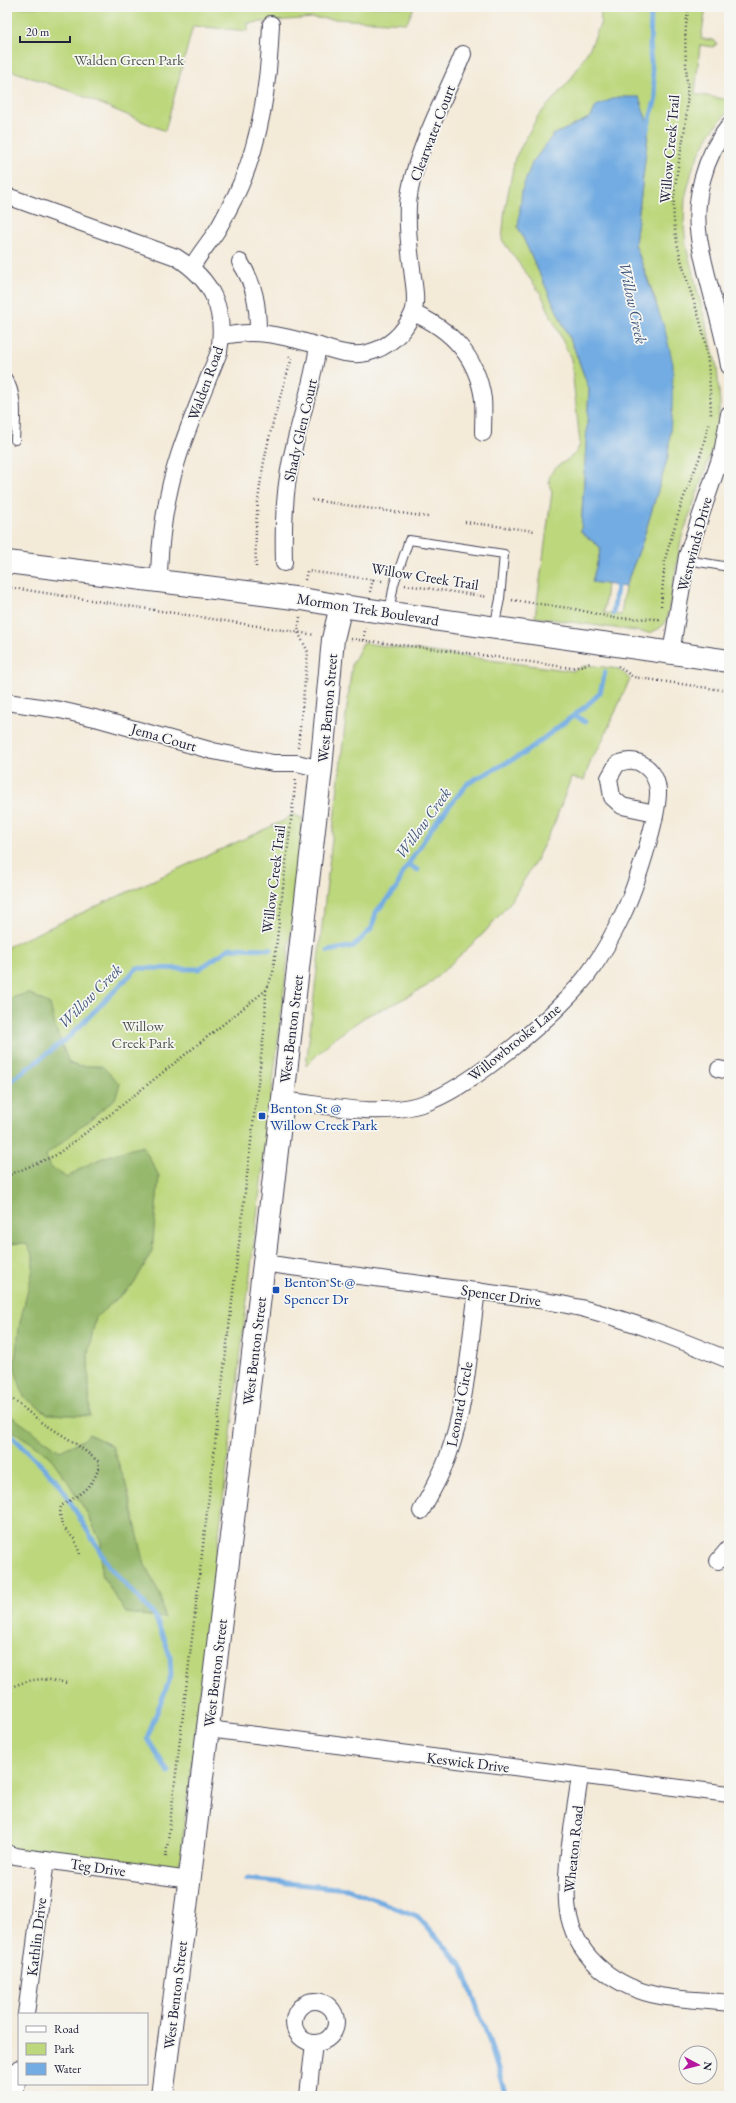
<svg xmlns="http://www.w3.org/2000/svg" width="736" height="2103" font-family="'EB Garamond',serif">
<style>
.green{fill:#bcd77c;stroke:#6f7c5c;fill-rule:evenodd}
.forest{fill:#95b86c;stroke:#5c6d54}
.water{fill:#72ace2;stroke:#4a678e}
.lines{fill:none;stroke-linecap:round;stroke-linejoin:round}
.stream{stroke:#72ace2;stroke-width:5}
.lane-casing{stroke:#424053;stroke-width:10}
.street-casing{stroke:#424053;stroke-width:18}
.secondary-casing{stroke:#424053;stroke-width:24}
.path{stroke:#424053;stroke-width:2.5;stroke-dasharray:1 3;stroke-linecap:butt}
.lane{stroke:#fff;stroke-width:8}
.street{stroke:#fff;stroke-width:16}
.secondary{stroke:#fff;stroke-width:22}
.transit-dot{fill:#1a4fb4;stroke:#f6f6f2;stroke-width:1.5}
.labels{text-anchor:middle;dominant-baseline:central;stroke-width:3.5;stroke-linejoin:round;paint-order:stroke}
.park-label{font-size:15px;fill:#50584e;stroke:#f6f6f2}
.street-label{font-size:15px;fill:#22223b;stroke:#f6f6f2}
.transit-label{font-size:15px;fill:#164399;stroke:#f6f6f2;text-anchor:start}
.water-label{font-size:16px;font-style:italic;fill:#42597e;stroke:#f6f6f2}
</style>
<rect width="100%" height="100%" fill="#f6f6f2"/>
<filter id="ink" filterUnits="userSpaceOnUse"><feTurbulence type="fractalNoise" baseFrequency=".025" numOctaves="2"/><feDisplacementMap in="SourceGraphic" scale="8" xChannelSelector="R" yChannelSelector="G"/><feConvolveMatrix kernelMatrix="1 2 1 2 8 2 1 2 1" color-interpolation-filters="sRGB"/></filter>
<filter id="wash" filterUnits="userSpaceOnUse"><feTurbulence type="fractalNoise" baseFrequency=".012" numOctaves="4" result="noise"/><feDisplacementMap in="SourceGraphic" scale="16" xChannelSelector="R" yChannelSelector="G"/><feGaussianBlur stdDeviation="0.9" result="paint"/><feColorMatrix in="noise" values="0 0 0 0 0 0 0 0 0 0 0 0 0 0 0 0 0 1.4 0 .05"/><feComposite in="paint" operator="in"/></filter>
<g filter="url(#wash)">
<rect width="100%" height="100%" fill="#f4ead8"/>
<g class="green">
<polygon points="7,7 414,7 407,23 313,18 248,23 248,31 193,26 165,131 75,93 7,69"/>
<path d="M600 7H706L701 39 714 40 717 44 713 47 700 45 695 94 729 100V110L710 133 694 164 685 198 684 223 686 246 717 367 720 404 714 444 681 540 667 619 660 628 650 633 535 617 552 492C542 470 560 467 573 455 577 452 578 448 580 444L571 359 541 294 502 240 505 209 515 158 538 116 571 79 591 46 601 22ZM596 106 649 127 635 244 656 301 668 457 642 543 625 587 621 615 604 613 607 584 592 582 601 548 581 532 589 389 574 348 518 227 553 135 591 117Z"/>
<polygon points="363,643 573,671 587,665 619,669 630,679 599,748 592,757 584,780 571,778 554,824 534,864 509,904 483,934 427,986 394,1004 366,1016 332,1040 306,1066 352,664"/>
<polygon points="292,814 302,818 303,831 178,1878 7,1853 7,947 283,821"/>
</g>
<g class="forest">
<path d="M28 993 50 1004 55 1026 69 1063 78 1066H102L120 1084 115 1099 46 1155 49 1166 67 1178C89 1160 116 1153 143 1146L159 1176 152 1251 134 1284 96 1317 88 1354 90 1416 48 1414 24 1397 14 1367 20 1322 33 1269V1256L26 1243 7 1244V999Z"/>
<polygon points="7,1413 60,1451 83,1440 89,1434 112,1446 125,1481 145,1565 161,1596 164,1618 126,1613 101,1574 101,1542 87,1513 68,1482 48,1454 7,1427"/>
</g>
<polygon class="water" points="617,97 639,97 649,127 635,244 665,330 673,364 672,409 668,457 642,543 625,587 592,582 601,548 581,532 589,389 574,348 518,227 522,190 532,163 553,135 591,117 596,106"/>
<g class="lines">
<g class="stream">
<polyline points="646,132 656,98 650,54 651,7"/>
<polyline points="613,614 618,580"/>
<polyline points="575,715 585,722"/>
<polyline points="408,865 418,870"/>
<polyline points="328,951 354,946 372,928 376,912 397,888 402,874 435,823 468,783 523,754 586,706 600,693 605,672"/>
<polyline points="7,1084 69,1037 137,968 199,969 230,948 271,949"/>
<polyline points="7,1435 12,1436 58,1482 109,1566 155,1616 170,1656 171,1676 147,1738 168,1772"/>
<polyline points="247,1879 347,1889 417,1916 462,1966 488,2037 506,2096"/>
</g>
</g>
</g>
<g filter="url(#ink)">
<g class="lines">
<defs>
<g id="lane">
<path d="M7 377C19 394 16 420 15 440"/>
<polyline points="687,560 729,567"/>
<polyline points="389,612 394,584 409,540 504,554 500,599 494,628"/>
</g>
<g id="street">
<path d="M729 126C704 156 693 200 699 238 706 281 722 323 729 366"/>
<path d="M7 196 176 257C213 280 226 310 219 352 205 387 190 421 179 455 166 494 159 542 159 582"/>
<path d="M240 262C255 285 258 305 258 332"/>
<path d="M192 267C199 254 208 244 216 232 223 221 229 208 235 197 261 144 269 83 271 24"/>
<path d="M413 313C451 329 477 357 483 399 484 410 483 422 483 433"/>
<path d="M221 337C254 328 284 336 316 345 333 350 349 357 367 353 388 348 404 333 413 313 418 299 413 282 412 268 409 247 407 226 408 205 411 160 446 96 463 54"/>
<path d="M284 563C283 524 284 485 294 447 302 413 313 381 318 346"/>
<polyline points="671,653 687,556 722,453 729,414"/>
<polyline points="7,702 60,710 99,719 213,751 273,763 297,763 321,769"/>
<polyline points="719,1069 729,1071"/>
<path d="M282 1100C329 1105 376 1118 422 1104 468 1090 564 1010 591 970 604 952 614 933 623 914 635 889 659 817 658 790 657 781 653 772 645 766 636 759 627 760 617 764L609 778 612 797 622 806 655 813"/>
<path d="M264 1263C329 1273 394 1280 459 1289 500 1294 541 1299 581 1308 633 1321 680 1340 729 1360"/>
<path d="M421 1511C431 1493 441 1476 448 1456 467 1404 469 1346 477 1291"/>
<polyline points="718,1561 729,1548"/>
<polyline points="208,1729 729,1794"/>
<path d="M580 1776C575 1814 561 1881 569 1917 579 1961 618 1988 660 1996 682 2000 706 2000 729 2003"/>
<polyline points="7,1853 15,1856 190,1880"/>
<circle cx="315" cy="2022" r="21"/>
<polyline points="26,2014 46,1860"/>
<polyline points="15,2096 19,2068"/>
<polyline points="308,2096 314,2043"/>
</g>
<g id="secondary">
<polyline points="7,562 302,599 341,606 729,661"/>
<polyline points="162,2096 192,1860 264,1263 321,769 333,639 341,606"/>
</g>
</defs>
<use href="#lane" class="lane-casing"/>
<use href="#street" class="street-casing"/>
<use href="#secondary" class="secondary-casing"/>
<g class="path">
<path d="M689 7C681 41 689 74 687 109 684 149 669 189 675 229 679 263 693 295 702 328 709 357 710 386 711 415"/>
<polyline points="312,500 428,517"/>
<polyline points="465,522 535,531"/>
<path d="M256 567C253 488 269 432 292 358L287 356"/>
<polyline points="305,580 307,571 383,581"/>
<polyline points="405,585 488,597"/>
<polyline points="7,587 315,635"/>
<polyline points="370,592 373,579"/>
<polyline points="512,600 575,609 614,618 659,619 660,617"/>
<polyline points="661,606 665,559 682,502 701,454 709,422"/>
<polyline points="351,639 468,653 572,668 591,663"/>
<polyline points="364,640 365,628"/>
<polyline points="618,666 633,677 729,691"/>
<polyline points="298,747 308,652 298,632 300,617"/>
<polyline points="7,1176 56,1155 112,1113 266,990 273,973 296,778"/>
<path d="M7 1395 40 1421 75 1443 99 1462C98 1484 78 1496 61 1506L60 1514 62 1526 75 1540 80 1554"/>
<path d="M7 1689C32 1678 41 1677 67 1683"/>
<polyline points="166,1857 265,1024 266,990"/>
</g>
<use href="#lane" class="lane"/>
<use href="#street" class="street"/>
<use href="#secondary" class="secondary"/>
</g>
</g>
<g class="transit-dot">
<rect x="258" y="1112" width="8" height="8" rx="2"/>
<rect x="272" y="1286" width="8" height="8" rx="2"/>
</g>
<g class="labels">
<g class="park-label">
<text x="129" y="59">Walden Green Park</text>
<text x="143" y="1025">Willow<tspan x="143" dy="17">Creek Park</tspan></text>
</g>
<g class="street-label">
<text transform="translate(432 133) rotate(-69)">Clearwater Court</text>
<text transform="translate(669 149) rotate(-85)">Willow Creek Trail</text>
<text transform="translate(205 383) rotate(-70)">Walden Road</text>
<text transform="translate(300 430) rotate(-77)">Shady Glen Court</text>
<text transform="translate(694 544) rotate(-75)">Westwinds Drive</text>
<text transform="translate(425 576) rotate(9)">Willow Creek Trail</text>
<text transform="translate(368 609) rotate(9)">Mormon Trek Boulevard</text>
<text transform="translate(327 708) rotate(-85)">West Benton Street</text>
<text transform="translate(164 737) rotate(16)">Jema Court</text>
<text transform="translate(273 879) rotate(-83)">Willow Creek Trail</text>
<text transform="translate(291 1029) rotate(-83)">West Benton Street</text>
<text transform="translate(514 1042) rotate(-39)">Willowbrooke Lane</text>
<text transform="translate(501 1295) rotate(8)">Spencer Drive</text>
<text transform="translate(254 1351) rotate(-83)">West Benton Street</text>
<text transform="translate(459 1404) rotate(-79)">Leonard Circle</text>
<text transform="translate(215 1673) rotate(-83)">West Benton Street</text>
<text transform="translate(468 1762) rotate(7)">Keswick Drive</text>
<text transform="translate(573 1849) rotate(-84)">Wheaton Road</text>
<text transform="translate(98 1867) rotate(8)">Teg Drive</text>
<text transform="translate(36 1937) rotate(-83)">Kathlin Drive</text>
<text transform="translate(175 1995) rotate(-83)">West Benton Street</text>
</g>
<g class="transit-label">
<text x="270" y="1107">Benton St @<tspan x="270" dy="17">Willow Creek Park</tspan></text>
<text x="284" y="1281">Benton St @<tspan x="284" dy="17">Spencer Dr</tspan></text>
</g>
<g class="water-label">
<text transform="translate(633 303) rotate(78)">Willow Creek</text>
<text transform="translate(423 823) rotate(-54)">Willow Creek</text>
<text transform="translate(90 996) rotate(-45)">Willow Creek</text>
</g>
</g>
<rect width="736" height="2103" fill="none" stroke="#f6f6f2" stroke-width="24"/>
<rect x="18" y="2013" width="130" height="72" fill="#f6f6f2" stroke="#a1a1a9"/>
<rect x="26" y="2026" width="20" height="6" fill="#ffffff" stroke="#a1a1a9"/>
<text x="54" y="2033" font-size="12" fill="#22223b">Road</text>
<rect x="26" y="2043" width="20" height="12" fill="#bcd77c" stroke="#a1a1a9"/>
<text x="54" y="2053" font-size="12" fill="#22223b">Park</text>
<rect x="26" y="2063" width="20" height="12" fill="#72ace2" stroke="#a1a1a9"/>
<text x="54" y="2073" font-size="12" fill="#22223b">Water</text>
<g transform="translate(698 2065) rotate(97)"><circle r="19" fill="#f6f6f2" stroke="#a1a1a9"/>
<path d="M0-3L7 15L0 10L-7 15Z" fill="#b5179e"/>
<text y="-6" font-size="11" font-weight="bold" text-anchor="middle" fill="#22223b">N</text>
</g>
<path d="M20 36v6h50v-6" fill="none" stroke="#22223b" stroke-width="2"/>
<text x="26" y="36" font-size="12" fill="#22223b" stroke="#f6f6f2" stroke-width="3" paint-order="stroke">20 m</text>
</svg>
